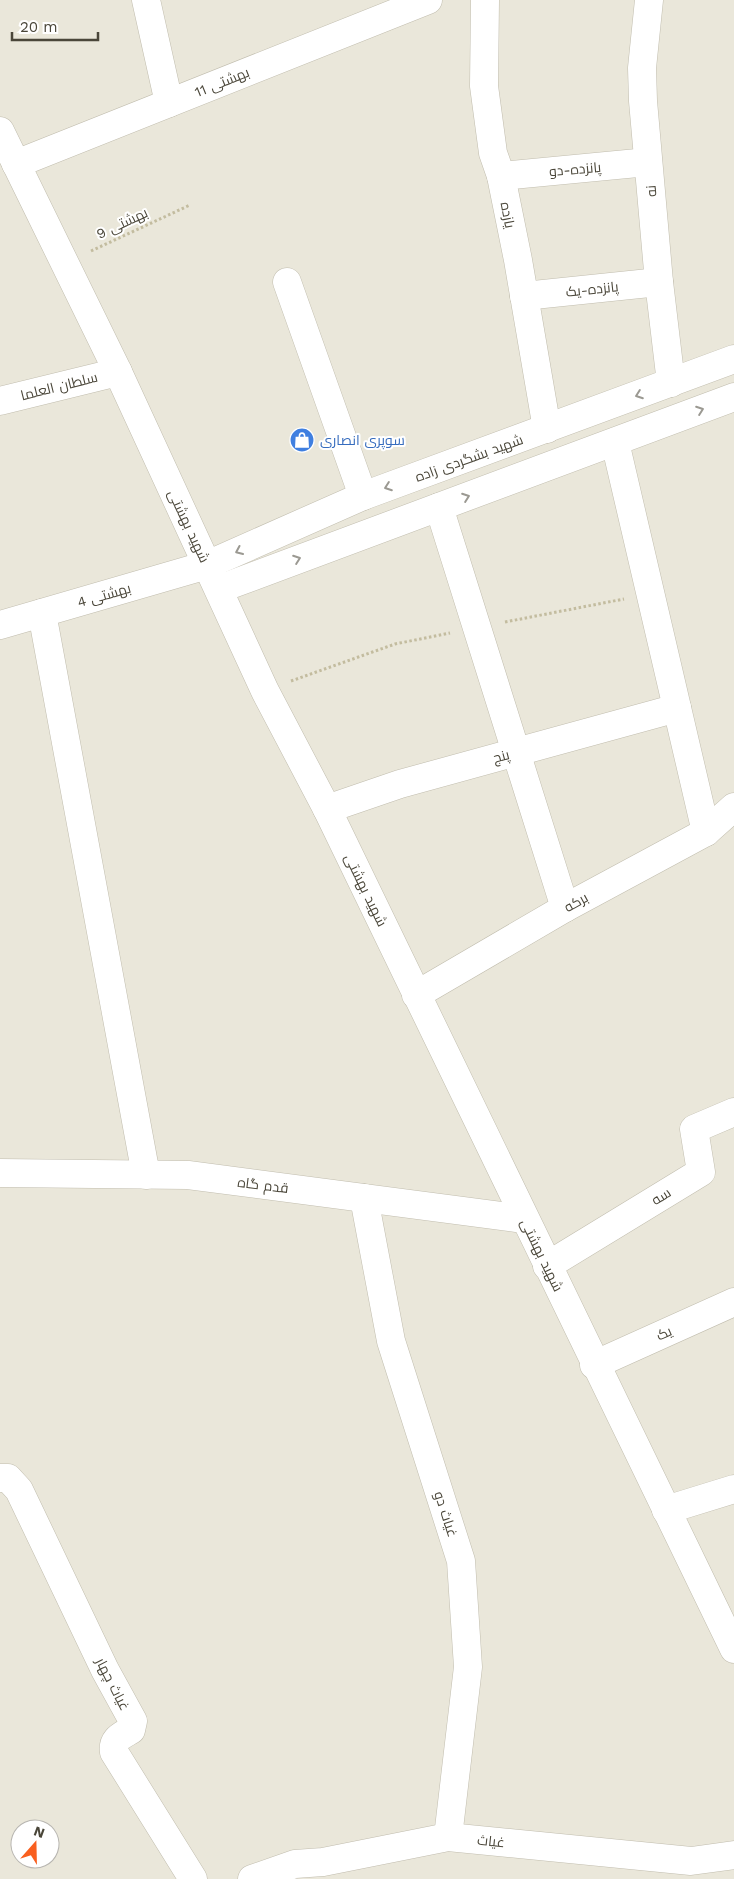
<svg xmlns="http://www.w3.org/2000/svg" width="734" height="1879" font-family="'Work Sans',Cairo,sans-serif">
<style>
.residential{fill:#eae7da;fill-rule:evenodd}
.lines{fill:none;stroke-linecap:round;stroke-linejoin:round}
.minor-casing{stroke:#c1bdae;stroke-width:29}
.tertiary-casing{stroke:#c1bdae;stroke-width:29}
.path{stroke:#c3bc9f;stroke-width:3;stroke-dasharray:2.5 2.5;stroke-linecap:butt}
.minor{stroke:#fff;stroke-width:28}
.tertiary{stroke:#fff;stroke-width:28}
.oneway{stroke:#9b9992}
.labels{text-anchor:middle;dominant-baseline:central;stroke-width:4;stroke-linejoin:round;paint-order:stroke}
.street-label{font-size:14px;fill:#4a4639;stroke:#fff}
.shop-label{font-size:14px;fill:#366cbe;stroke:#fff;text-anchor:start}
</style>
<rect width="100%" height="100%" fill="#f6f4ec"/>
<path class="residential" d="M0 0H734V1879H0ZM20 1829H50V1859H20Z"/>
<g class="lines">
<defs>
<g id="minor">
<polyline points="146,0 169,103"/>
<polyline points="485,0 484,86 493,153 501,176 518,260 547,429"/>
<polyline points="649,0 642,68 643,101 659,282 671,383"/>
<polyline points="0,131 118,372 0,401"/>
<polyline points="16,164 428,0"/>
<polyline points="501,176 648,162"/>
<polyline points="287,282 363,496"/>
<polyline points="524,296 659,282"/>
<polyline points="615,442 706,832"/>
<polyline points="439,507 565,908"/>
<polyline points="42,613 146,1175"/>
<polyline points="0,625 207,565"/>
<polyline points="327,809 400,784 677,708"/>
<polyline points="416,995 565,908 706,832 734,807"/>
<polyline points="0,1173 188,1175 524,1219"/>
<polyline points="364,1198 391,1341 461,1561 468,1667 448,1837"/>
<polyline points="547,1266 701,1172 694,1129 734,1112"/>
<polyline points="594,1365 734,1302"/>
<path d="M0 1478H8L19 1490 105 1670 133 1721 131 1730C121 1736 112 1739 114 1752L193 1879"/>
<polyline points="666,1510 734,1489"/>
<polyline points="252,1879 295,1864 323,1862 448,1837 691,1861 734,1855"/>
</g>
<g id="tertiary">
<polyline points="118,372 265,691 327,809 734,1649"/>
<polyline points="207,565 363,496 734,359"/>
<polyline points="219,589 734,397"/>
</g>
</defs>
<use href="#minor" class="minor-casing"/>
<use href="#tertiary" class="tertiary-casing"/>
<g class="path">
<polyline points="91,251 190,205"/>
<polyline points="505,622 624,599"/>
<polyline points="291,681 395,644 450,633"/>
</g>
<use href="#minor" class="minor"/>
<use href="#tertiary" class="tertiary"/>
</g>
<defs><path id="oneway-chevron" d="M-2-3.5L2.5 0L-2 3.5" fill="none" stroke-width="1.6" stroke-linecap="round" stroke-linejoin="round" transform="scale(1.25)"/></defs>
<g class="oneway">
<use href="#oneway-chevron" transform="translate(639 395) rotate(160)"/>
<use href="#oneway-chevron" transform="translate(700 410) rotate(-20)"/>
<use href="#oneway-chevron" transform="translate(388 487) rotate(160)"/>
<use href="#oneway-chevron" transform="translate(466 497) rotate(-20)"/>
<use href="#oneway-chevron" transform="translate(239 551) rotate(156)"/>
<use href="#oneway-chevron" transform="translate(297 559) rotate(-20)"/>
</g>
<defs>
<symbol id="shop-disc" viewBox="-11 -11 22 22"><circle r="9.5" fill="#3f7fe0" stroke="#fff"/><path d="M-5-2.5h2.3a2.7 3.5 0 0 1 5.4 0H5L5.5 6h-11ZM-1.5-2.5h3a1.5 2.3 0 0 0-3 0Z" fill="#fff"/></symbol>
</defs>
<g fill-rule="evenodd">
<use href="#shop-disc" x="288" y="426" width="28" height="28"/>
</g>
<g class="labels">
<g class="street-label">
<text transform="translate(222 82) rotate(-22)">بهشتی 11</text>
<text transform="translate(575 169) rotate(-5)">پانزده-دو</text>
<text transform="translate(651 191) rotate(-95)">نه</text>
<text transform="translate(508 215) rotate(79)">یازده</text>
<text transform="translate(122 223) rotate(-25)">بهشتی 9</text>
<text transform="translate(592 289) rotate(-6)">پانزده-یک</text>
<text transform="translate(59 386) rotate(-14)">سلطان العلما</text>
<text transform="translate(469 458) rotate(-20)">شهید بشگردی زاده</text>
<text transform="translate(189 526) rotate(65)">شهید بهشتی</text>
<text transform="translate(104 595) rotate(-16)">بهشتی 4</text>
<text transform="translate(501 756) rotate(-15)">پنج</text>
<text transform="translate(366 890) rotate(64)">شهید بهشتی</text>
<text transform="translate(576 902) rotate(-29)">برکه</text>
<text transform="translate(263 1185) rotate(7)">قدم گاه</text>
<text transform="translate(661 1196) rotate(-32)">سه</text>
<text transform="translate(542 1255) rotate(64)">شهید بهشتی</text>
<text transform="translate(664 1333) rotate(-24)">یک</text>
<text transform="translate(446 1514) rotate(72)">غیاث دو</text>
<text transform="translate(113 1684) rotate(63)">غیاث چهار</text>
<text transform="translate(491 1841) rotate(6)">غیاث</text>
</g>
<g class="shop-label">
<text x="320" y="440">سوپری انصاری</text>
</g>
</g>
<g transform="translate(35 1844) rotate(20)"><circle r="24" fill="#ffffff" stroke="#b7b5b0"/>
<path d="M0-4L9 19L0 12L-9 19Z" fill="#f95f1f"/>
<text y="-8" font-size="14" font-weight="bold" text-anchor="middle" fill="#4a4639">N</text>
</g>
<path d="M12 32v8h86v-8" fill="none" stroke="#4a4639" stroke-width="2.5"/>
<text x="20" y="32" font-size="15" fill="#4a4639" stroke="#ffffff" stroke-width="4" paint-order="stroke">20 m</text>
</svg>
